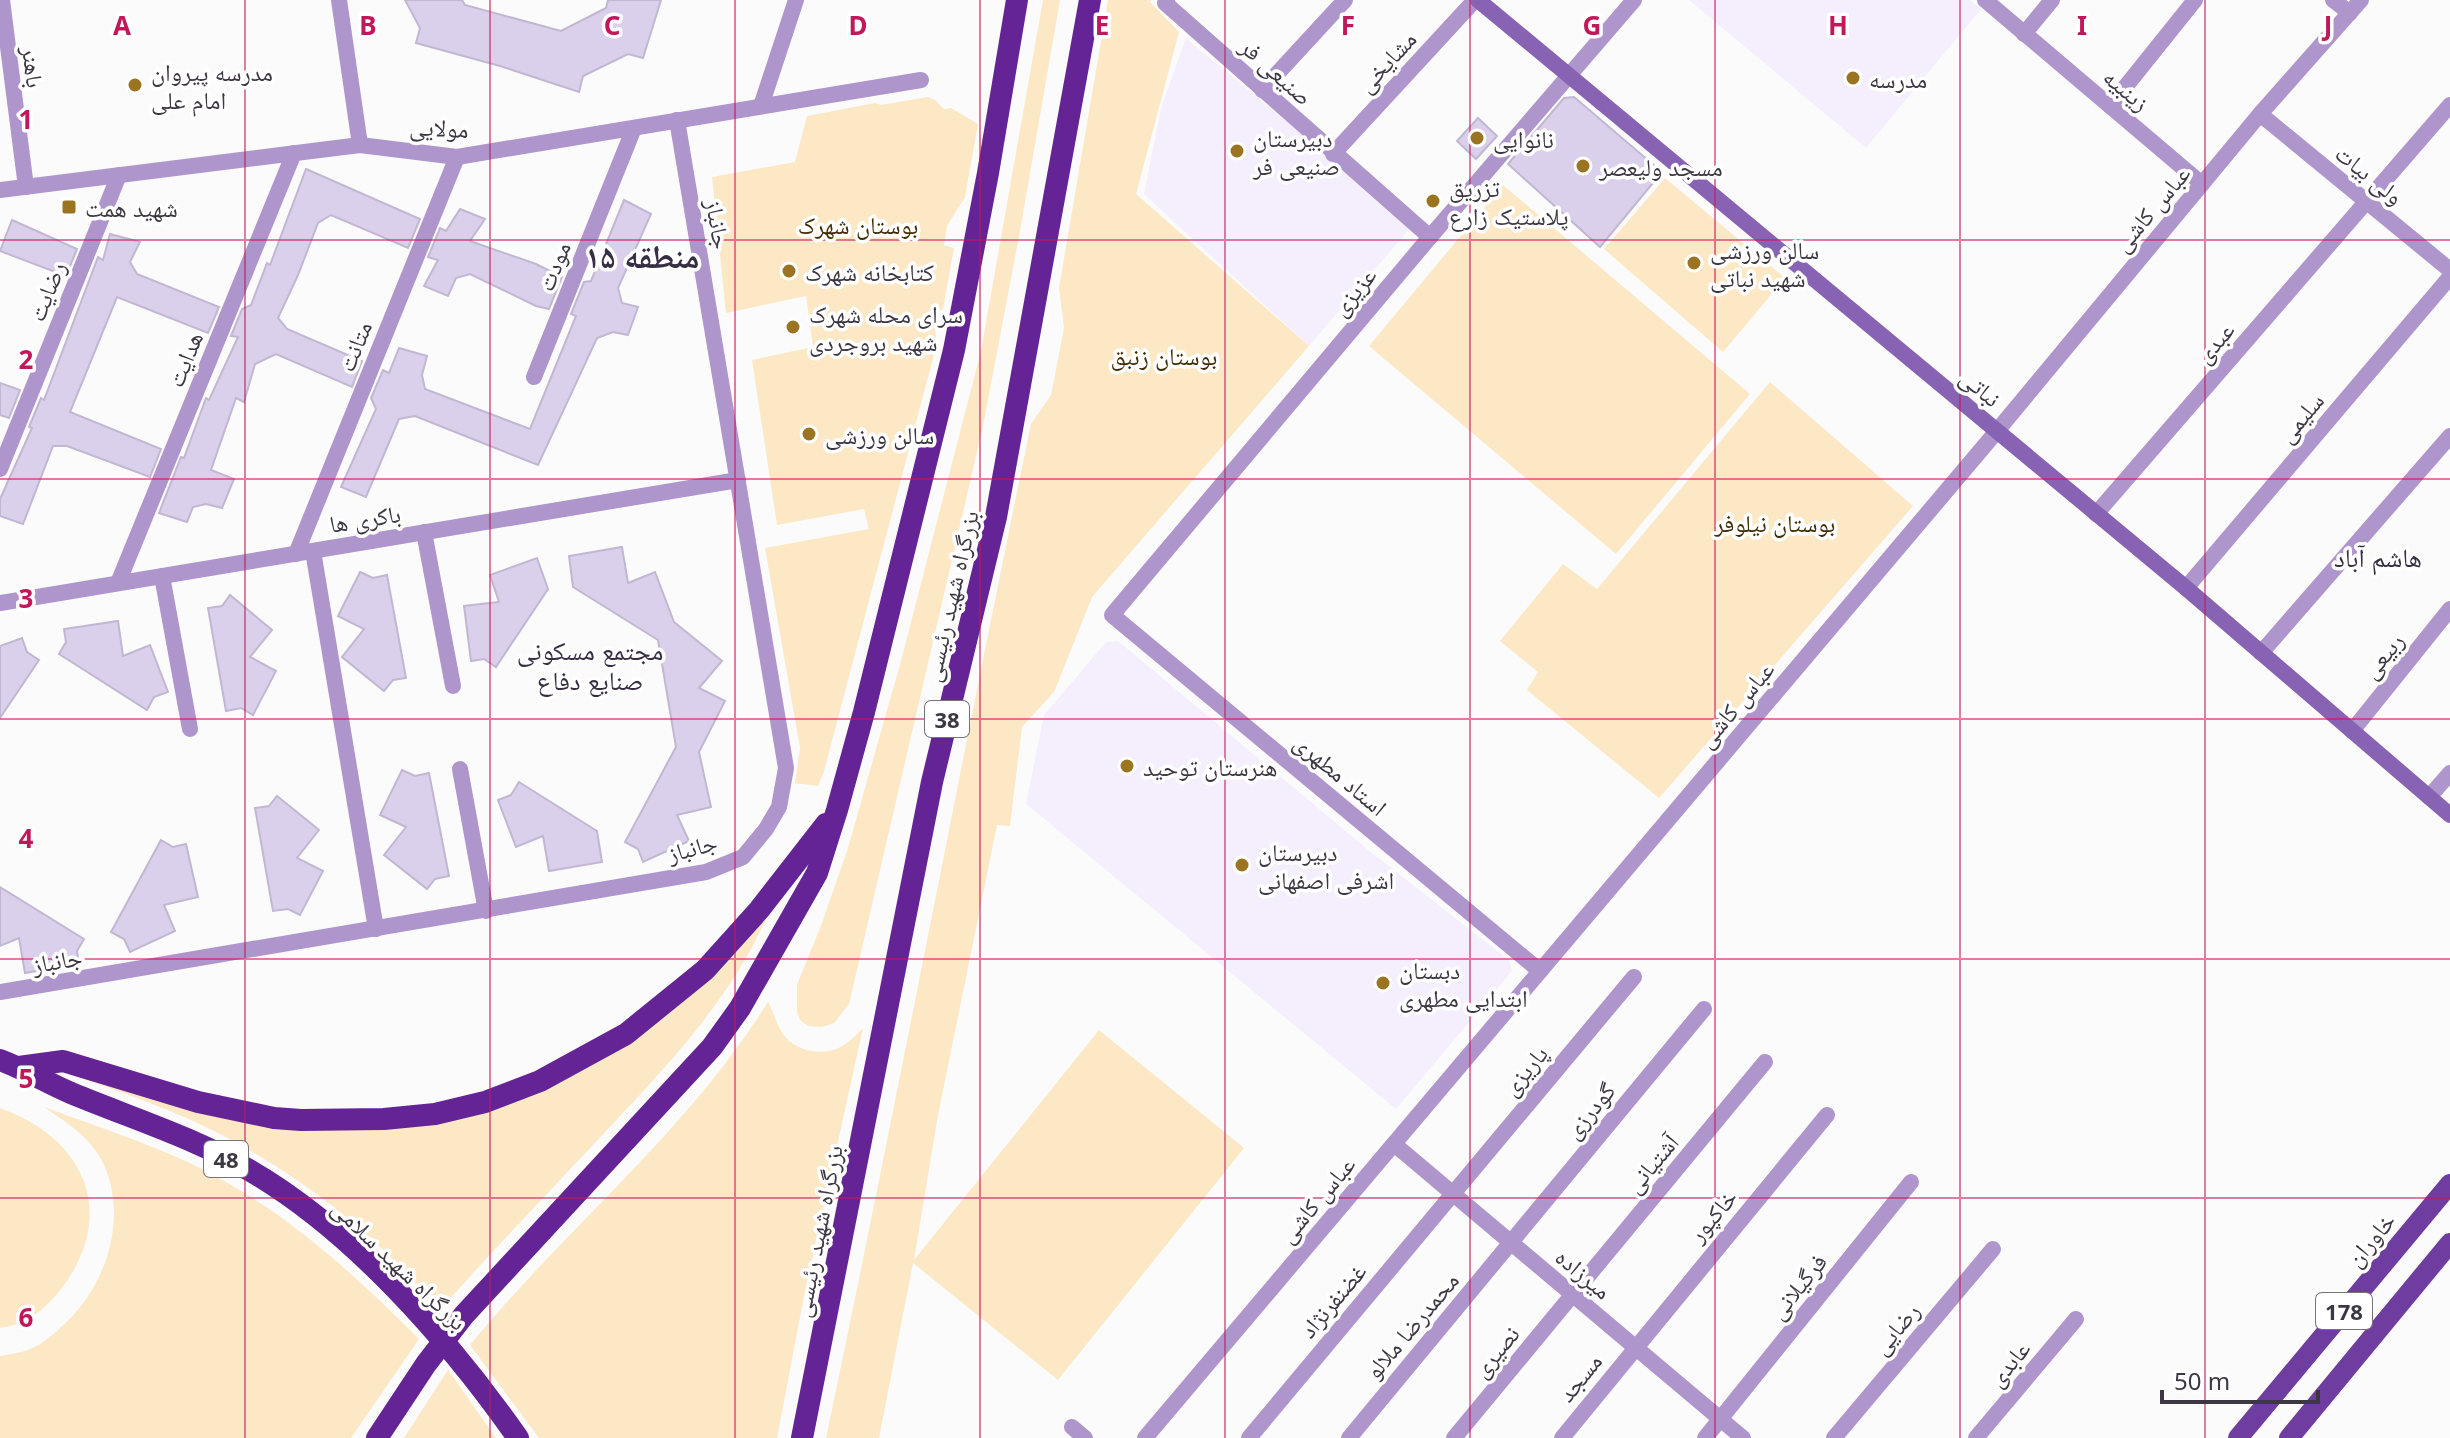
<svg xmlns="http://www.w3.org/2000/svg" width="2450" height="1438" font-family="'Noto Sans','Noto Naskh Arabic',sans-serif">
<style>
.built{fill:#f5effd}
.green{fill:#fce8c4}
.building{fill:#dbd0eb;stroke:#c2b7d2;stroke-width:2}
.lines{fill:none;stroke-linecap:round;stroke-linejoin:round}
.minor{stroke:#ae95cc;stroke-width:16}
.secondary{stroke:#8963b3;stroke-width:16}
.primary{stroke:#6f3c9f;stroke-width:20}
.trunk{stroke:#642496;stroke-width:22}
.grid{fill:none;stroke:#c2185b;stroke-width:2;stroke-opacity:0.55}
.poi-dot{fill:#9a7420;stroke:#fff;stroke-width:3}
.labels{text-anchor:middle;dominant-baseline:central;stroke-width:7;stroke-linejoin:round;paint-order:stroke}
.shield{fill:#fff;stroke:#76737b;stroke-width:2}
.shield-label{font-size:22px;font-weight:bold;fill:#3c3742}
.street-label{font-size:24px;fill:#3c3742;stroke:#fff}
.poi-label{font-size:24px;fill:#3c3742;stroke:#fff;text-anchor:start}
.park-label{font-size:24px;fill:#412e04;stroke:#fff}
.neighbourhood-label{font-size:26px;fill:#372e43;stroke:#fff}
.district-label{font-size:32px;font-weight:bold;fill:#372e43;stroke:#fff}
.grid-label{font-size:26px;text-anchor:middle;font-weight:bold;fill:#c2185b;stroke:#fff;stroke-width:7;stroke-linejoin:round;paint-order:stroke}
</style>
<rect width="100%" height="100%" fill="#fbfbfb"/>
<g class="built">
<polygon points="1689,0 1970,0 1981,9 1866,148"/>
<polygon points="1186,38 1412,226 1309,346 1144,194 1161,108"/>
<polygon points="1118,641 1372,853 1509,960 1512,971 1396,1109 1026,804 1044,715 1106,642"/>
</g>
<g class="green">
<polygon points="1043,0 1060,0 1020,231 983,426 849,1004 834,1023 822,1027 808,1026 800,1020 797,1012 797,985 822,923 848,848 901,661 981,351"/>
<path d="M1108 0H1151L1150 2 1179 32 1136 194 1309 346 1092 597 1054 692 1022 727 1010 826 997 825 938 1115 914 1260 1099 1030 1244 1148 1058 1380 913 1263 879 1438H826C897 1101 961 762 1031 424L1051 395 1064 328 1059 288Z"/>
<polygon points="928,97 935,100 944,109 951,108 978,124 965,197 947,226 944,245 954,248 943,309 933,316 937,343 824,771 818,786 795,783 800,748 765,548 869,529 864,509 777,525 752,360 813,347 806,296 726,313 712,177 795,162 807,116 875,103 881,105"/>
<polygon points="1665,178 1785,278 1723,352 1604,249"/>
<polygon points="1503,185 1750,394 1616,554 1369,346"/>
<polygon points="1770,382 1913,506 1659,798 1527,690 1538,672 1500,641 1563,564 1597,589"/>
<path d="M767 917C730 1000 668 1065 606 1131 550 1191 493 1250 439 1311 381 1238 303 1177 220 1134 172 1109 118 1091 66 1073L159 1100 447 1120 717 973 723 961Z"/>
<path d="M768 1002C773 1011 776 1022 781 1031 793 1052 824 1058 844 1045 851 1041 857 1034 863 1028L805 1291 777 1438H539L470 1345C566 1228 688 1131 768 1002Z"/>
<path d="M44 1107C95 1126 149 1143 198 1167 284 1210 352 1272 419 1339L351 1438H0V1356C10 1354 21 1353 30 1349 41 1345 52 1336 60 1328 106 1289 130 1217 102 1161 89 1136 67 1123 44 1107Z"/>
<path d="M0 1108C82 1137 118 1210 64 1285 48 1307 27 1325 0 1328Z"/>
<polygon points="448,1370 496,1438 404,1438"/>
</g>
<g class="building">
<polygon points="405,0 462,0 465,5 561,31 606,8 608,0 661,0 643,58 628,54 583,76 579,92 500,66 416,43 420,28"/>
<polygon points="1574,97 1662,172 1600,247 1508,164 1564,98"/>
<polygon points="1478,118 1497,136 1476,159 1457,141"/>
<polygon points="306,169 420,219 408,248 331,215 318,223 298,275 278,318 287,329 362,361 352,387 276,354 255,364 244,402 236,398 211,470 234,479 222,508 206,504 193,507 187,522 159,513 181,457 184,458 206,398 209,400 238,337 231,336 242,309 251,305 267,263 270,265"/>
<polygon points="624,200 651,214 618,288 622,303 638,307 628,335 613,332 597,338 538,465 415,416 399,419 366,497 341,487 376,409 371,398 383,370 389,373 399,348 427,356 422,375 425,389 530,429 576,316 571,314 584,282 591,281"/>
<polygon points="460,209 485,219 470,241 536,264 562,277 549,309 536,306 470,274 456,278 448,296 424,286 438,260 428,257 440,228 446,231"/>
<polygon points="12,220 77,249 66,276 0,251"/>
<polygon points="110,234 140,242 130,262 137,274 219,307 208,333 117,297 70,412 161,449 150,477 67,446 53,446 23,524 0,516 0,499 32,428 29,427 41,398 44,400 98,257 103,260"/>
<polygon points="0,383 20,390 9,418 0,415"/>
<polygon points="622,547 628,583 655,572 674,622 722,661 699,688 725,701 699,752 711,807 677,815 689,841 643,862 638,849 625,842 676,747 658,640 573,587 569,556"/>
<polygon points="537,558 548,589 496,667 484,659 471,661 464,606 499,602 490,575"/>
<polygon points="360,572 373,578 387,575 406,678 393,680 384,691 342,657 364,629 338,616"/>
<polygon points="230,595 272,630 250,657 276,671 253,715 241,708 226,711 208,608 222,606"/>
<polygon points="118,621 123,656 150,645 168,692 154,697 147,710 59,654 66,642 64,629"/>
<polygon points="22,638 27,652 39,660 0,718 0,646"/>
<polygon points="402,770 415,776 429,773 449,876 435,879 427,889 384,855 406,827 380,815"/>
<polygon points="519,782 597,831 602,862 549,871 543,836 516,847 498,800 511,795"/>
<polygon points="277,796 319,830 297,858 323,871 300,915 288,909 273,911 255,808 269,806"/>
<polygon points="161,840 173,847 186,844 198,897 164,905 175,931 130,952 124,939 111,932"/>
<polygon points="0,887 84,939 77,951 79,964 25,973 19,938 0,946"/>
</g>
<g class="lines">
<g class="minor">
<polyline points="2,0 26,187"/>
<polyline points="339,0 360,145"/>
<polyline points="1167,0 1165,3 1430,237"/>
<polyline points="1985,0 2202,184"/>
<polyline points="2333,0 2350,13"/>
<polyline points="2024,34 2052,0"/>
<polyline points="1262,90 1345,0"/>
<polyline points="761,106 796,0"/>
<polyline points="2110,106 2195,0"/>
<polyline points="2260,114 2450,270"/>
<polyline points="1333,154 1475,0"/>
<polyline points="0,190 360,145 457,157 921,80"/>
<polyline points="534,377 634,128"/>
<polyline points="0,469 119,175"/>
<polyline points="2096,514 2450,105"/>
<polyline points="424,532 453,686"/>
<polyline points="313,551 376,929"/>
<polyline points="296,554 457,157"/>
<polyline points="162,576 190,729"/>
<polyline points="118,583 294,153"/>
<polyline points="2186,588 2450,277"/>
<polyline points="0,603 738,480"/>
<polyline points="2261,653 2450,436"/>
<polyline points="2352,731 2450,609"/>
<polyline points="460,769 486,911"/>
<polyline points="2429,797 2450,773"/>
<polyline points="1540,971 1112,615 1430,237 1634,0"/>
<polyline points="0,992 706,872 743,857 766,829 779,807 786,768 677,120"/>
<polyline points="1394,1144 1743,1438"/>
<polyline points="1072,1427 1085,1438"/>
<polyline points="1145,1438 1997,431 2260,114 2361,0"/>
<polyline points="1249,1438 1634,977"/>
<polyline points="1349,1438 1704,1009"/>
<polyline points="1454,1438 1765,1062"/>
<polyline points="1562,1438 1827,1115"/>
<polyline points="1705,1438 1911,1182"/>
<polyline points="1834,1438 1993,1249"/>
<polyline points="1976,1438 2076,1319"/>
</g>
<polyline class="secondary" points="1478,0 2186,588 2450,815"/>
<g class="primary">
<polyline points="2238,1438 2450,1184"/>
<polyline points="2289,1438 2450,1243"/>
</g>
<g class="trunk">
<path d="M0 1060C25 1069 47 1083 71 1093 131 1118 193 1137 249 1170 353 1230 450 1341 518 1438"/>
<polyline points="19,1067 63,1061 198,1102 274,1118 301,1120 384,1119 435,1114 485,1102 540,1081 626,1034 705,970 759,910 826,824"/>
<polyline points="377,1438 426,1364 464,1315 712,1047 740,1008 817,873 837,810 864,712 954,350 988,173 1017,0"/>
<polyline points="802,1438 932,782 996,517 1090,0"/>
</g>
</g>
<path class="grid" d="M245 0V1438M490 0V1438M735 0V1438M980 0V1438M1225 0V1438M1470 0V1438M1715 0V1438M1960 0V1438M2205 0V1438M0 240H2450M0 479H2450M0 719H2450M0 959H2450M0 1198H2450"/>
<g class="poi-dot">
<circle cx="1853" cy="78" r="8"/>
<circle cx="135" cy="85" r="8"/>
<circle cx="1477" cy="138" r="8"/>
<circle cx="1237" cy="151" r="8"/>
<circle cx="1583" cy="166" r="8"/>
<circle cx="1433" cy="201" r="8"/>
<rect x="61" y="199" width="16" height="16" rx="4"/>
<circle cx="1694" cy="263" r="8"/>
<circle cx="789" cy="271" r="8"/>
<circle cx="793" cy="327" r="8"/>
<circle cx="809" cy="434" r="8"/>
<circle cx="1127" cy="766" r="8"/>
<circle cx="1242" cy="865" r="8"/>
<circle cx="1383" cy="983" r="8"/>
</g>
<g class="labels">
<g class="shield">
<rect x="925" y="701" width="44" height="36" rx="6"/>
<rect x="204" y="1141" width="44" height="36" rx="6"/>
<rect x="2316" y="1293" width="56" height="36" rx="6"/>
</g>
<g class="shield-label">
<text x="947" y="719">38</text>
<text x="226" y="1159">48</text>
<text x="2344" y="1311">178</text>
</g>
<g class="street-label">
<text transform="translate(1386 61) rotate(-47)">مشایخی</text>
<text transform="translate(34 67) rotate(83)">باهنر</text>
<text transform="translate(1277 71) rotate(42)">صنیعی فر</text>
<text transform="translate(2127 89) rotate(40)">زینبیه</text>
<text transform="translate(439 127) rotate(3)">مولايی</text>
<text transform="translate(2370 174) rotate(39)">ولی بیات</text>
<text transform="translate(2151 208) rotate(-50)">عباس کاشی</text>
<text transform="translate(719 224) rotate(80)">جانباز</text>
<text transform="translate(553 266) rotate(-68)">مودت</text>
<text transform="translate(46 291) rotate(-68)">رضایت</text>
<text transform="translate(1353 291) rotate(-50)">عزیزی</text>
<text transform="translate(2214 342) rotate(-49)">عبدی</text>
<text transform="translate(354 346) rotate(-68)">متانت</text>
<text transform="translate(184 359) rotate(-68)">هدایت</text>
<text transform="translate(1981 387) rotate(40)">نباتی</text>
<text transform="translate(2300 417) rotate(-50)">سلیمی</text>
<text transform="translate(365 518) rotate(-9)">باکری ها</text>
<text transform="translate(950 596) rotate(-77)">بزرگراه شهید رئیسی</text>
<text transform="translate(2382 655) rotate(-51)">ربیعی</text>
<text transform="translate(1735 704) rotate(-50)">عباس کاشی</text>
<text transform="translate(1341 774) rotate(40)">استاد مطهری</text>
<text transform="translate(692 847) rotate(-15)">جانباز</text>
<text transform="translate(57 960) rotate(-10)">جانباز</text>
<text transform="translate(1524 1070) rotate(-50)">پاریزی</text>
<text transform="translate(1589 1110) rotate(-50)">گودرزی</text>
<text transform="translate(1651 1163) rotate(-50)">آشتیانی</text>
<text transform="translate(1316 1199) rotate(-50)">عباس کاشی</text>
<text transform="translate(1712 1215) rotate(-50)">خاکپور</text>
<text transform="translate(817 1231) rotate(-79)">بزرگراه شهید رئیسی</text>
<text transform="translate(2370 1239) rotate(-50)">خاوران</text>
<text transform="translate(400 1264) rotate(44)">بزرگراه شهید سلامی</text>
<text transform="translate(1584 1273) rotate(40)">میرزاده</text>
<text transform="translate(1797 1286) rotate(-51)">فرگیلانی</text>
<text transform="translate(1332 1300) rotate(-50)">غضنفرنژاد</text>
<text transform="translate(1411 1325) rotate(-50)">محمدرضا ملالو</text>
<text transform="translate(1895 1328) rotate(-50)">رضایی</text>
<text transform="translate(1495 1351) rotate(-50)">نصیری</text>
<text transform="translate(2008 1363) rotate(-50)">عابدی</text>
<text transform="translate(1579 1377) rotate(-51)">مسجد</text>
</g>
<g class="poi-label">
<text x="151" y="71">مدرسه پیروان<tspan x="151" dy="28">امام علی</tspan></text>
<text x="1869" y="78">مدرسه</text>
<text x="1253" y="137">دبیرستان<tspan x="1253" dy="28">صنیعی فر</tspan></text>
<text x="1493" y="138">نانوایی</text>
<text x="1599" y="166">مسجد ولیعصر</text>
<text x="1449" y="187">تزریق<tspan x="1449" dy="28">پلاستیک زارع</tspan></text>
<text x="85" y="207">شهید همت</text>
<text x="1710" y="249">سالن ورزشی<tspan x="1710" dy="28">شهید نباتی</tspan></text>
<text x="805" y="271">کتابخانه شهرک</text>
<text x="809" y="313">سرای محله شهرک<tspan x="809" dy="28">شهید بروجردی</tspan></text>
<text x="825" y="434">سالن ورزشی</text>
<text x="1143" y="766">هنرستان توحید</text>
<text x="1258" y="851">دبیرستان<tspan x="1258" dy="28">اشرفی اصفهانی</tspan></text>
<text x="1399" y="969">دبستان<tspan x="1399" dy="28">ابتدایی مطهری</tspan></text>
</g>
<g class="park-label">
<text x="858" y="224">بوستان شهرک</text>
<text x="1164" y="355">بوستان زنبق</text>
<text x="1775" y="522">بوستان نیلوفر</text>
</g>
<g class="neighbourhood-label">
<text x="2378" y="557">هاشم آباد</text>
<text x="590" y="650">مجتمع مسکونی<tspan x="590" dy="30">صنایع دفاع</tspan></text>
</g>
<g class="district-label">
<text x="642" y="255">منطقه ۱۵</text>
</g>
</g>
<g class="grid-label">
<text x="122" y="35">A</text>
<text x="368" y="35">B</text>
<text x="612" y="35">C</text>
<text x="858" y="35">D</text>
<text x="1102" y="35">E</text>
<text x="1348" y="35">F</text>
<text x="1592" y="35">G</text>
<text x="1838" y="35">H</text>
<text x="2082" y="35">I</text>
<text x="2328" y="35">J</text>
<text x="26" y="129">1</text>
<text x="26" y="369">2</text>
<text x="26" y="608">3</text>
<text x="26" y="848">4</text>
<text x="26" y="1088">5</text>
<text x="26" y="1327">6</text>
</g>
<path d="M2162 1390v12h156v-12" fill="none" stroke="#3c3742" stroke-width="4"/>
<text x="2174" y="1390" font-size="24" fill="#3c3742" stroke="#ffffff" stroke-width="6" paint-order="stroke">50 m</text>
</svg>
